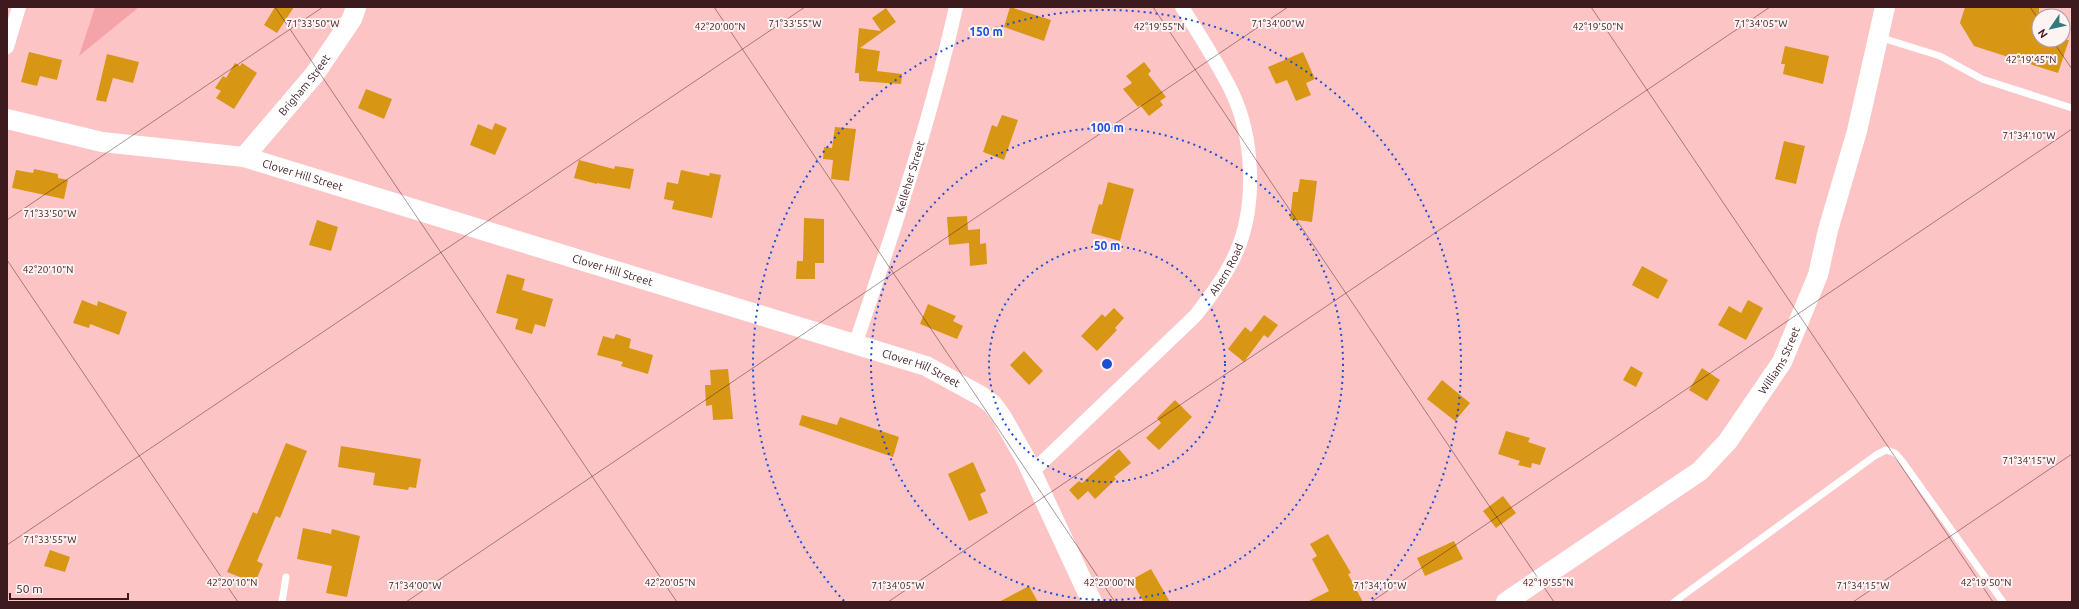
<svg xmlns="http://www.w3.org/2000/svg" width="2079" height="609" font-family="Ubuntu,sans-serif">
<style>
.green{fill:#f4a4a8}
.building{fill:#d79613}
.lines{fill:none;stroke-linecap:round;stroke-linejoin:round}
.lane{stroke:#fff;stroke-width:7}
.street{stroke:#fff;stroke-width:14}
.secondary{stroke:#fff;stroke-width:20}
.ticks{fill:none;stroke:#3d1a1d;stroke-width:1;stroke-opacity:0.45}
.ring{fill:none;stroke:#1d4ed8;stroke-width:2;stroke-dasharray:2 4}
.labels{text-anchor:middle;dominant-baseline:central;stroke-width:4;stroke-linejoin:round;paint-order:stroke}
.street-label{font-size:11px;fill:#3d1a1d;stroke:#fdf3f3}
.ticks-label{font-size:10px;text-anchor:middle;fill:#3d1a1d;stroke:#fdf3f3;stroke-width:4;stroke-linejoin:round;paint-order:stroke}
.centre{fill:#1d4ed8;stroke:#fdf3f3;stroke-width:2}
.ring-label{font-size:12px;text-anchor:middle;font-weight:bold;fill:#1d4ed8;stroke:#fdf3f3;stroke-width:4;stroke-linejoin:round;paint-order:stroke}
</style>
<rect width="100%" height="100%" fill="#fdc4c6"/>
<polygon class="green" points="95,7 139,7 79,56"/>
<g class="building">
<polygon points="275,7 294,7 277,33 264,25"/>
<polygon points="1010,7 1051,20 1044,41 1004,27"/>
<polygon points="1965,7 2039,7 2039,40 2069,40 2058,73 1974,46 1960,23"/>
<polygon points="886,8 896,22 860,48 880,51 877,71 902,74 901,84 859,81 859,73 855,73 859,28 881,31 872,18"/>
<polygon points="1785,46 1829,56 1823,84 1783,74 1785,64 1781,64"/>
<polygon points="29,52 62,60 57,80 40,76 37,86 21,82"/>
<polygon points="1303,52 1315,79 1306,83 1311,95 1296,101 1287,80 1276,84 1268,67"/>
<polygon points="107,54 139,62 133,83 113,78 106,102 96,100"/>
<polygon points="1144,62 1151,71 1148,74 1166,97 1160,101 1163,105 1149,116 1140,105 1138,107 1123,89 1132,83 1126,76"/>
<polygon points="235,63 240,66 242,63 257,73 234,109 216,98 221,91 215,88 223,76 226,78"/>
<polygon points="366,89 392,99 384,119 358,108"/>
<polygon points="1002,115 1018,120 1004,160 983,152 992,125 997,127"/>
<polygon points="495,123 507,128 495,155 470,145 478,124 492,130"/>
<polygon points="835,127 856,129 849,181 831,179 833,160 823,159 824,147 832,148"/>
<polygon points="1784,141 1805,146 1796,184 1775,179"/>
<polygon points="579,160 614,169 615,166 634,169 630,189 597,183 597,184 574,178"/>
<polygon points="34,169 58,174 58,178 68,180 64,199 12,188 16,170 33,173"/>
<polygon points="681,170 709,176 710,173 721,175 712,218 672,209 674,201 664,199 667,182 678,184"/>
<polygon points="1300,179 1317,181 1312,222 1290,219 1293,192 1298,192"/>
<polygon points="1108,182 1134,189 1120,241 1091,233 1099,204 1102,205"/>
<polygon points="967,216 968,230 980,229 980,244 986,243 987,264 970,266 969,243 949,245 947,217"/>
<polygon points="804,218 824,219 824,263 815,263 815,279 796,279 797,261 803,261"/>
<polygon points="317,220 338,227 331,251 309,245"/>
<polygon points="1642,266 1668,280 1658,299 1632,285"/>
<polygon points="507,274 525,279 522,290 553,299 545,327 535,324 532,334 515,329 518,319 496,313"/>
<polygon points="82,300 97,306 98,301 127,312 119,335 90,324 89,328 73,323"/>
<polygon points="1748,300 1763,308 1746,340 1718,325 1729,306 1741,313"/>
<polygon points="928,304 956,316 953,321 963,326 957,339 920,324"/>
<polygon points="1114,308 1124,318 1115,328 1117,330 1097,351 1081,336 1102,314 1105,317"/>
<polygon points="1264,315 1278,325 1268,338 1264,335 1244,362 1228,349 1245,327 1251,332"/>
<polygon points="616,334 631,339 629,348 653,355 648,374 621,366 623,362 597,355 603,336 614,339"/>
<polygon points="1024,351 1043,371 1029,385 1010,365"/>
<polygon points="1631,366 1643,373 1636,387 1623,380"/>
<polygon points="1702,368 1720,380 1707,401 1689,390"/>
<polygon points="728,369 733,419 713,420 712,405 706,406 705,385 711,385 710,370"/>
<polygon points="1442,380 1470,403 1455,421 1427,399"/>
<polygon points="1175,400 1192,417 1159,450 1146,438 1161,423 1157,418"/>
<polygon points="802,415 837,425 840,417 899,437 893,457 799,425"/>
<polygon points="1506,431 1530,438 1528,442 1546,448 1540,465 1532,463 1531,468 1518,465 1520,461 1498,454"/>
<polygon points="286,443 307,451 280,518 276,516 257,561 263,564 255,583 227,572 253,512 257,514"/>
<polygon points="341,446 421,459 416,488 409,487 408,490 373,485 375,473 338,467"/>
<polygon points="1119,449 1131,463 1114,477 1116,479 1095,499 1088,491 1078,500 1069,490 1079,481 1082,483"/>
<polygon points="973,462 986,491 980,494 988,513 969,521 948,474"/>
<polygon points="1503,496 1516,513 1496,528 1483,511"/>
<polygon points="303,528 331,534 332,529 360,536 347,597 326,593 332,566 297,559"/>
<polygon points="1328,534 1351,573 1348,574 1363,602 1307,602 1329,591 1312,559 1317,556 1310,544"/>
<polygon points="1454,541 1463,559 1425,576 1417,558"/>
<polygon points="50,550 70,557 65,572 44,566"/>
<polygon points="1151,569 1170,602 1144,602 1131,580"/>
<polygon points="1029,586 1038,602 999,602"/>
</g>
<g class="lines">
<g class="lane">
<polyline points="1879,37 1940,56 1982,79 2072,108"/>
<polyline points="282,602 286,577"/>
<polyline points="1674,602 1876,455 1886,450 1895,453 1902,461 2003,602"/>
</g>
<g class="street">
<polyline points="7,47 19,7"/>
<path id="s1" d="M855 345C893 233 930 122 956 7"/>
<path id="s2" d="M1032 472 1195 316C1211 296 1226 276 1236 253 1257 205 1254 137 1231 90 1217 62 1199 34 1182 7"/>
</g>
<g class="secondary">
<path id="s3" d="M7 119 102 142 244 157 926 366 981 396 992 404 1001 416 1025 458 1092 602"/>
<path id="s4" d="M244 157 314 75 352 19 356 7"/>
<path id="s5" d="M1506 602 1700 471 1728 441 1782 362 1818 275 1828 230 1857 131 1885 7"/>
</g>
</g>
<path class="ticks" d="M275 7 677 602M714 7 1115 602M1153 7 1554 602M1591 7 1993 602M2030 7 2039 20M2052 40 2072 69M7 220 323 7M7 260 238 602M7 545 805 7M406 602 1288 7M888 602 1770 7M1371 602 2072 129M1853 602 2072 454"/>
<g class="ring">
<circle cx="1107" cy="364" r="118"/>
<circle cx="1107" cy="364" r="236"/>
<path d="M844 601A354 354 0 1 1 1370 601"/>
</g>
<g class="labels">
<g class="street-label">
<text stroke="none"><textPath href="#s4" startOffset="94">Brigham Street</textPath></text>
<text stroke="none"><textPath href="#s3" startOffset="302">Clover Hill Street</textPath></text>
<text stroke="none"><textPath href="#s1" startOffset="177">Kelleher Street</textPath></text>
<text stroke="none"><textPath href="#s2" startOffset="282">Ahern Road</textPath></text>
<text stroke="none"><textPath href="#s3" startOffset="626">Clover Hill Street</textPath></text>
<text stroke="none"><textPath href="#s5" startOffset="371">Williams Street</textPath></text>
<text stroke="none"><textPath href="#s3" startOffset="950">Clover Hill Street</textPath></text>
</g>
</g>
<g class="ticks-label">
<text x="313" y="27">71°33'50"W</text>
<text x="795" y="27">71°33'55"W</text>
<text x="1278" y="27">71°34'00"W</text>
<text x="1761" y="27">71°34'05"W</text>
<text x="720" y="30">42°20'00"N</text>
<text x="1159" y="30">42°19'55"N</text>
<text x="1598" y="30">42°19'50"N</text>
<text x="2031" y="63">42°19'45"N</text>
<text x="2029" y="139">71°34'10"W</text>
<text x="50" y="217">71°33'50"W</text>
<text x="48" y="273">42°20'10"N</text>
<text x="2029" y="464">71°34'15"W</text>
<text x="50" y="543">71°33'55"W</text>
<text x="232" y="586">42°20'10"N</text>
<text x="670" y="586">42°20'05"N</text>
<text x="1109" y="586">42°20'00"N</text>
<text x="1548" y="586">42°19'55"N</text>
<text x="1986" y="586">42°19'50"N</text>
<text x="415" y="589">71°34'00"W</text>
<text x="898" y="589">71°34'05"W</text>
<text x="1380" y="589">71°34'10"W</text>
<text x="1863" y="589">71°34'15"W</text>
</g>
<circle cx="1107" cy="364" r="6" class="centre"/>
<g class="ring-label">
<text x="986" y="36">150 m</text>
<text x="1107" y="132">100 m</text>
<text x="1107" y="250">50 m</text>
</g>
<rect width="2079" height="609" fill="none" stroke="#3d1a1d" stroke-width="16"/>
<g transform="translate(2051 28) rotate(236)"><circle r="19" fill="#fdf3f3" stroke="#b09c9d"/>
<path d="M0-3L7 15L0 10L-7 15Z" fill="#327b7d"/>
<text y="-6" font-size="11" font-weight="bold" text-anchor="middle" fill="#3d1a1d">N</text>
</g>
<path d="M10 593v6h118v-6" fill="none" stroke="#3d1a1d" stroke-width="2"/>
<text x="16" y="593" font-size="12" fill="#3d1a1d" stroke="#fdf3f3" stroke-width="3" paint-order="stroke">50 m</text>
</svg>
